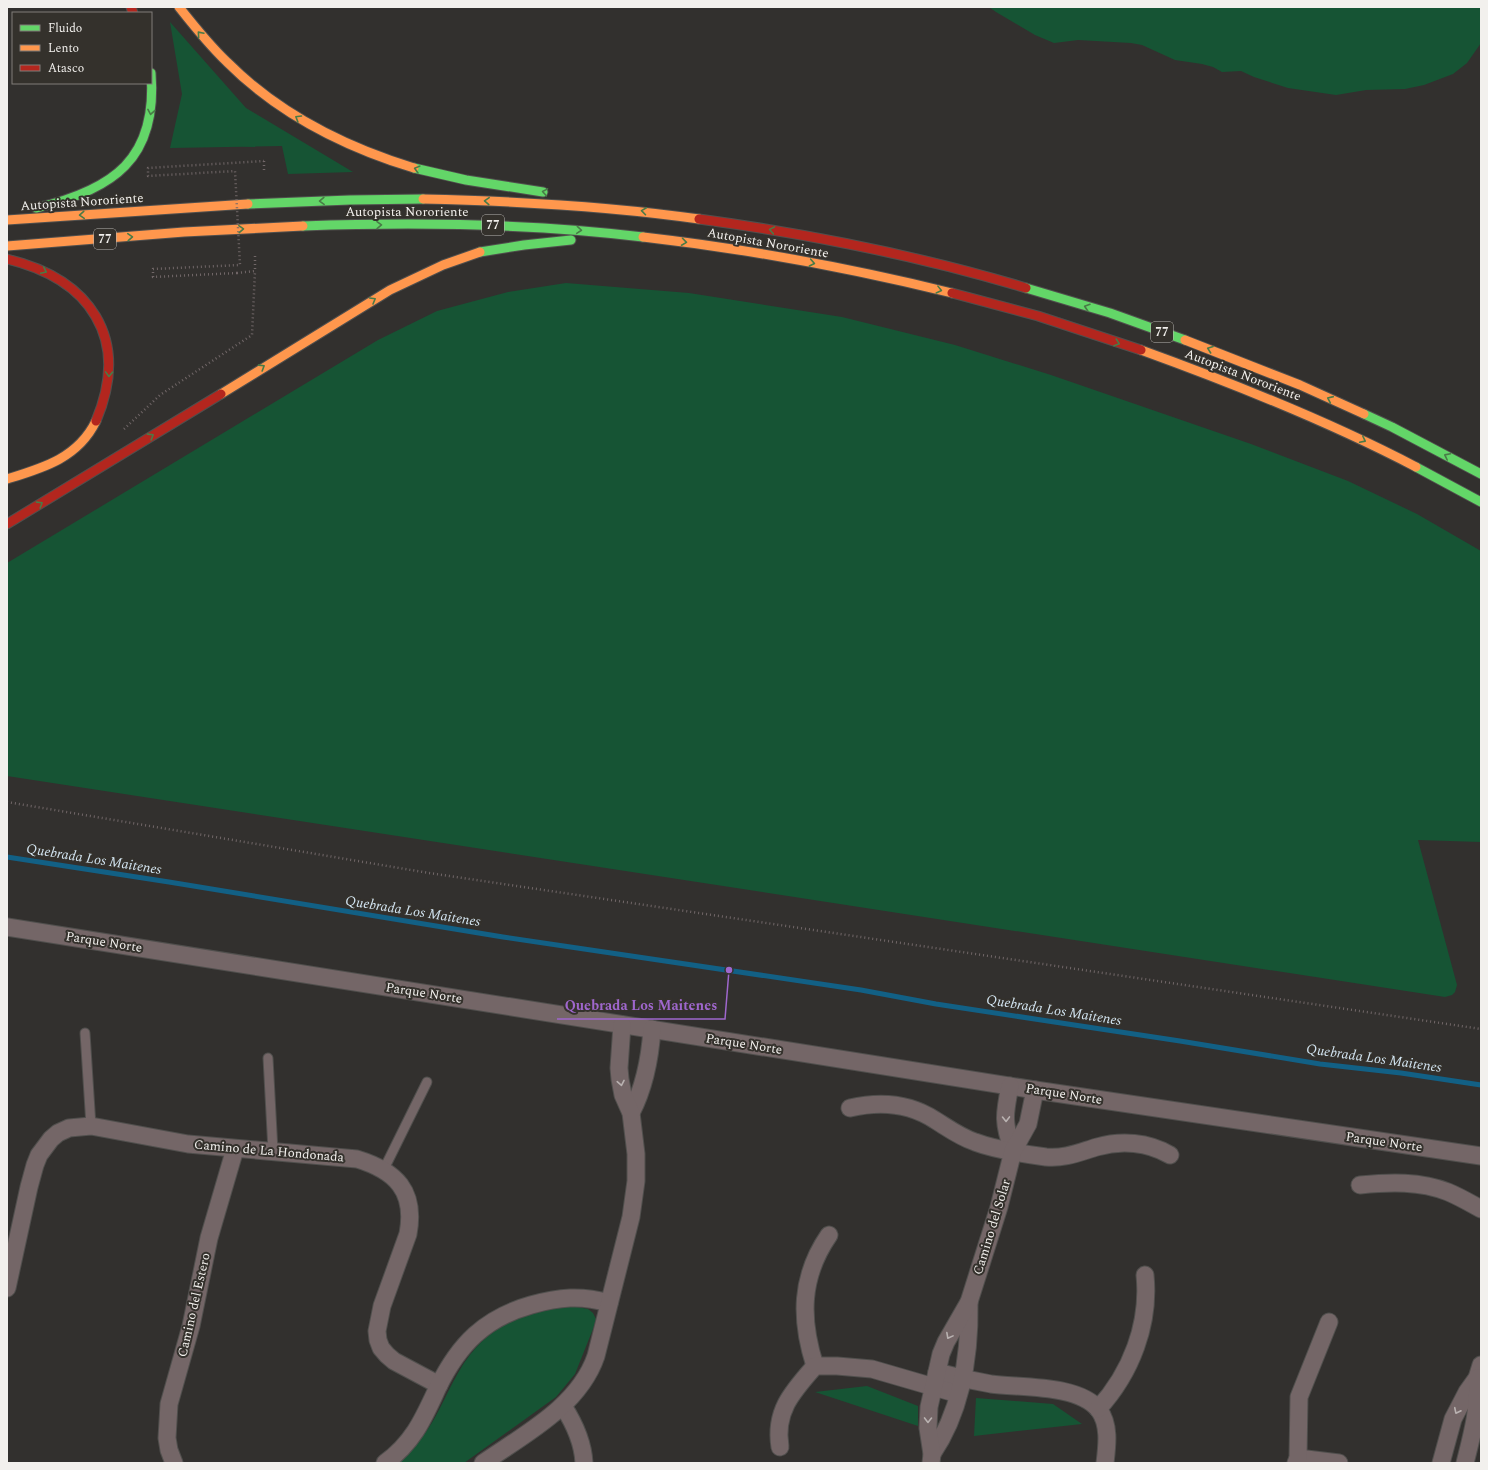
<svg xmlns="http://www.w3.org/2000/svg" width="1488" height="1470" font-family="Spectral,serif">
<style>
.green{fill:#165434}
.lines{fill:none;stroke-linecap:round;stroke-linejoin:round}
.stream{stroke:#126085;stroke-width:5}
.lane-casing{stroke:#504f4d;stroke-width:11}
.street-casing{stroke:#504f4d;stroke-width:19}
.fast-casing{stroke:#504f4d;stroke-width:11}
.slow-casing{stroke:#504f4d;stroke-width:11}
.jam-casing{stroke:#504f4d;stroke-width:11}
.path{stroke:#716768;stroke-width:2.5;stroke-dasharray:1 3;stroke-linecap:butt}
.lane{stroke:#746667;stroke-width:9}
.street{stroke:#746667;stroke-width:17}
.fast{stroke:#63d668;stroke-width:9}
.slow{stroke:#ff974d;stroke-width:9}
.jam{stroke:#b3261e;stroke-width:9}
.path-bridge{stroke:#716768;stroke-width:2.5;stroke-dasharray:1 3;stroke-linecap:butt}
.oneway{stroke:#497b47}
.oneway2{stroke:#b9b2b1}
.labels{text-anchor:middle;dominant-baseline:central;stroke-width:4;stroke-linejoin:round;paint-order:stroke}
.shield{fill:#34312c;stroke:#b9b7b3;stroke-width:1}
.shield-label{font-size:12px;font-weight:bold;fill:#f2f0ed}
.street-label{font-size:13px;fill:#f2f0ed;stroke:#34312c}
.water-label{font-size:14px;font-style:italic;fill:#d4e6f3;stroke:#34312c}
.leader{fill:none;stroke:#9f67cd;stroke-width:1.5}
.callout-dot{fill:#9f67cd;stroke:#34312c;stroke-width:1.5}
.callout-label{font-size:14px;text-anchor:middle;font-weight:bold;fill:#9f67cd;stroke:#34312c;stroke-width:4;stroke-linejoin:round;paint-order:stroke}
</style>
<rect width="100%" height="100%" fill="#32302e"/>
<g class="green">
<polygon points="989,7 1481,7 1481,43 1467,63 1453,74 1424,85 1405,89 1366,90 1336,95 1288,88 1254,77 1241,71 1222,72 1213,67 1202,64 1175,60 1142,45 1131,43 1078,40 1054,43 1035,35 996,12"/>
<polygon points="170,22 246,108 353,172 288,174 282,146 170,148 182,94"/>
<polygon points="566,283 689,293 842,317 955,345 1051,375 1251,444 1348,481 1417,514 1481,551 1481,842 1418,840 1457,985 1455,992 1452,995 1445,997 7,776 7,563 378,340 437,311 508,292"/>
<path d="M562 1307H577L588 1309 593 1313 596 1319 593 1329 575 1374 556 1397 464 1463H397C407 1453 418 1443 426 1432 439 1413 447 1392 458 1373 482 1330 515 1315 562 1307Z"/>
<polygon points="867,1386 918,1406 918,1426 815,1392"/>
<polygon points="976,1398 1053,1404 1082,1424 974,1436"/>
</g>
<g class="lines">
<polyline class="stream" points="7,857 169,882 503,937 861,990 936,1004 1180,1041 1320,1064 1401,1073 1481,1085"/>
<defs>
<g id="lane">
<polyline points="85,1033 91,1126"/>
<polyline points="268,1058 273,1151"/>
<polyline points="384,1169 427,1082"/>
</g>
<g id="street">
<polyline points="7,927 1035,1090 1481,1156"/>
<path d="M1010 1086C1004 1115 1003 1123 1013 1151"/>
<path d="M850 1108C880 1101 909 1103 935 1120 948 1128 960 1137 975 1142 996 1150 1024 1154 1046 1157 1064 1159 1080 1152 1097 1147 1121 1140 1148 1142 1170 1155"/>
<path d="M631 1113C645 1086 650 1059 652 1029"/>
<path d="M1360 1185C1390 1182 1420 1181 1448 1192 1460 1197 1470 1203 1481 1209"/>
<path d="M7 1288 29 1187 35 1165 39 1155 51 1139 58 1133 69 1128 91 1126 188 1144 357 1159C396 1171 416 1191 408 1234L382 1306 377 1331 378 1340 381 1348 387 1355 394 1361 439 1385"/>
<path d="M815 1366C800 1319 800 1277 829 1235"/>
<path d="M937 1372C955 1377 973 1381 991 1384 1020 1388 1079 1384 1099 1410 1110 1425 1107 1446 1105 1463"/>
<path d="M563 1406C574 1423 583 1442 584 1463"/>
<path d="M1098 1409C1131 1373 1150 1324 1145 1275"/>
<path d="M780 1447C774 1411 793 1391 815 1366H837L872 1369 958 1394"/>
<path d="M932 1454C962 1410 970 1354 969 1302"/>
<polyline points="1298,1458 1339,1463"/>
<polyline points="174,1463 169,1450 167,1438 169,1404 191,1326 209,1238 235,1149"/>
<path d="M385 1463C414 1442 424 1417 438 1387 459 1344 485 1318 531 1305 559 1297 581 1295 609 1303"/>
<path d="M483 1463C525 1434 579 1406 596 1356L631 1217 636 1181V1154L631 1113 623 1095 620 1079 619 1068 622 1025"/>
<polyline points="931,1463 932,1454 928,1428 929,1407 941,1354 946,1342 969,1302 999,1207 1013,1151 1028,1124 1035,1090"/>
<polyline points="1296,1463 1298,1458 1299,1397 1329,1322"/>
<polyline points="1441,1463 1453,1419 1467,1392 1477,1378 1481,1365"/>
<path d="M1465 1463C1472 1435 1480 1407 1477 1378"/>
</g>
<g id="fast">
<polyline points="414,168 466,180 543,192"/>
<polyline points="248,204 350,200 423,199"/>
<path d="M36 208C113 190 158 159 151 73"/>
<path d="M303 226C417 222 530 223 643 237"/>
<polyline points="480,252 524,245 571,240"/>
<polyline points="1026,288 1110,313 1185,340"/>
<polyline points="1364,414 1392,427 1481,474"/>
<polyline points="1416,467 1481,502"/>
</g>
<g id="slow">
<path d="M179 7C194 26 209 45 227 62 279 114 345 147 414 168"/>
<path d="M423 199C516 201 608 206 699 219"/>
<polyline points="7,220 248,204"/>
<path d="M643 237C748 249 850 268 952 293"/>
<polyline points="7,246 184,232 303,226"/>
<polyline points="1185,340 1300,385 1364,414"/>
<path d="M1141 350C1235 384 1328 421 1416 467"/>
<polyline points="221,394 390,290 443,265 480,252"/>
<path d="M7 479C43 468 78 458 96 421"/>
</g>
<g id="jam">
<polyline points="131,7 133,13"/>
<path d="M699 219C809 234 920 256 1026 288"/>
<path d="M7 259C90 279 131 338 96 421"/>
<polyline points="952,293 1038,316 1141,350"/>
<polyline points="7,524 221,394"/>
</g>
</defs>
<use href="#lane" class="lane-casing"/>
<use href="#street" class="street-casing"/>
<use href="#fast" class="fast-casing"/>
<use href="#slow" class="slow-casing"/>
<use href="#jam" class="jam-casing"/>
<g class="path">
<polyline points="264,161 264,173"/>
<polyline points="237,273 255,271 255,256"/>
<polyline points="124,429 160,395 252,335 255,271"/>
<polyline points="7,802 429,873 1481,1029"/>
</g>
<use href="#lane" class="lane"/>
<use href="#street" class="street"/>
<use href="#fast" class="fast"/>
<use href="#slow" class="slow"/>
<use href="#jam" class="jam"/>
<polyline class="path-bridge" points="237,273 153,277 153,269 240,265 235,171 148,176 148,168 264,161"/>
</g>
<defs><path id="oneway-chevron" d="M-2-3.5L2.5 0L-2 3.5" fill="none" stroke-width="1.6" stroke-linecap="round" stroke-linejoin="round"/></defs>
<g class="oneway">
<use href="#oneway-chevron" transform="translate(200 34) rotate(-131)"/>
<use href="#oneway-chevron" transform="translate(151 112) rotate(100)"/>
<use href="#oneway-chevron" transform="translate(298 118) rotate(-149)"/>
<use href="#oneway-chevron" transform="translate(417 169) rotate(-165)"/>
<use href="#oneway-chevron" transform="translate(545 192) rotate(-170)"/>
<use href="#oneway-chevron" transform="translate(322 201) rotate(178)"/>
<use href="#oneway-chevron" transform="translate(487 201) rotate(-177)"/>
<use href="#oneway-chevron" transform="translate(644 211) rotate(-172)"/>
<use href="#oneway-chevron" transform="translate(82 215) rotate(176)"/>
<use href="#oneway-chevron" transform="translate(379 225) rotate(-1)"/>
<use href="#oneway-chevron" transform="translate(241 229) rotate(-3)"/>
<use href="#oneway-chevron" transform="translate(579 230) rotate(5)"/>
<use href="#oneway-chevron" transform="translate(772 230) rotate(-170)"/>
<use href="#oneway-chevron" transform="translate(130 237) rotate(-4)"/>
<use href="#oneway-chevron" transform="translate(684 242) rotate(8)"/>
<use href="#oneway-chevron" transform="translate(812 263) rotate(11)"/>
<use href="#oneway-chevron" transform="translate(44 271) rotate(25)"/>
<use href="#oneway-chevron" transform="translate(939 290) rotate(14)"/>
<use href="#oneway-chevron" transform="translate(373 300) rotate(-30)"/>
<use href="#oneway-chevron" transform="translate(1087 307) rotate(-162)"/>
<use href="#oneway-chevron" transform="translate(1117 343) rotate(19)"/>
<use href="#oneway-chevron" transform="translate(1210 349) rotate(-160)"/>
<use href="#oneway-chevron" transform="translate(262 367) rotate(-32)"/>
<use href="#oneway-chevron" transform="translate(109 374) rotate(92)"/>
<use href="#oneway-chevron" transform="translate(1330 399) rotate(-156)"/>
<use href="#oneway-chevron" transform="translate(151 436) rotate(-32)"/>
<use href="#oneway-chevron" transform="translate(1363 440) rotate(26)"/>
<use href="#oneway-chevron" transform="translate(1447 456) rotate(-153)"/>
<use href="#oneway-chevron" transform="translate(40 504) rotate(-32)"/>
</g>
<g class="oneway2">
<use href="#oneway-chevron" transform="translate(621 1083) rotate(79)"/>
<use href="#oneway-chevron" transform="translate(1006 1119) rotate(89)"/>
<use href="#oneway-chevron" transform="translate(949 1336) rotate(118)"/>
<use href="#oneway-chevron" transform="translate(1457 1411) rotate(116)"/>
<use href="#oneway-chevron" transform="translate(928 1420) rotate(91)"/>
</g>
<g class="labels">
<g class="shield">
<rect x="482" y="215" width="22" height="20" rx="3"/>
<rect x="94" y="229" width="22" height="20" rx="3"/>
<rect x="1151" y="322" width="22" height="20" rx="3"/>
</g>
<g class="shield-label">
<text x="493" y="225">77</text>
<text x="105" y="239">77</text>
<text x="1162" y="332">77</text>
</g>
<g class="street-label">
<text transform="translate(82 202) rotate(-4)">Autopista Nororiente</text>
<text x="407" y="212">Autopista Nororiente</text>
<text transform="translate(768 243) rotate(10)">Autopista Nororiente</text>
<text transform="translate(1243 375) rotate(21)">Autopista Nororiente</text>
<text transform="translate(104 942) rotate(9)">Parque Norte</text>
<text transform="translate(424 993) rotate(9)">Parque Norte</text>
<text transform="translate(744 1044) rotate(9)">Parque Norte</text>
<text transform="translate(1064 1094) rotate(9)">Parque Norte</text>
<text transform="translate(1384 1142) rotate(8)">Parque Norte</text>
<text transform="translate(269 1151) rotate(5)">Camino de La Hondonada</text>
<text transform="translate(992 1227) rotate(-73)">Camino del Solar</text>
<text transform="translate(194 1305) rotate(-77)">Camino del Estero</text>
</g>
<g class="water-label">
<text transform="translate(94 859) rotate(9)">Quebrada Los Maitenes</text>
<text transform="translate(413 911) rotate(9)">Quebrada Los Maitenes</text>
<text transform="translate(1054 1010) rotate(9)">Quebrada Los Maitenes</text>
<text transform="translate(1374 1058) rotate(8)">Quebrada Los Maitenes</text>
</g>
</g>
<path class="leader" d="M729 970L725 1019H557"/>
<circle class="callout-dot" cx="729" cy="970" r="4"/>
<g class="callout-label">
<text x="641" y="1010">Quebrada Los Maitenes</text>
</g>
<rect width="1488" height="1470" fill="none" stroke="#f2f0ed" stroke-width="16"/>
<rect x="12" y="12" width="140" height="72" fill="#34312c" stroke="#807d79"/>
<rect x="20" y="25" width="20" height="6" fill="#63d668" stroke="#807d79"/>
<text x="48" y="32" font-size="12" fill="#f2f0ed">Fluido</text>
<rect x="20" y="45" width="20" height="6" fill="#ff974d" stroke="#807d79"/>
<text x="48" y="52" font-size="12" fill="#f2f0ed">Lento</text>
<rect x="20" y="65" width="20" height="6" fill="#b3261e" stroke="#807d79"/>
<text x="48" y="72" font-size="12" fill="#f2f0ed">Atasco</text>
</svg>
